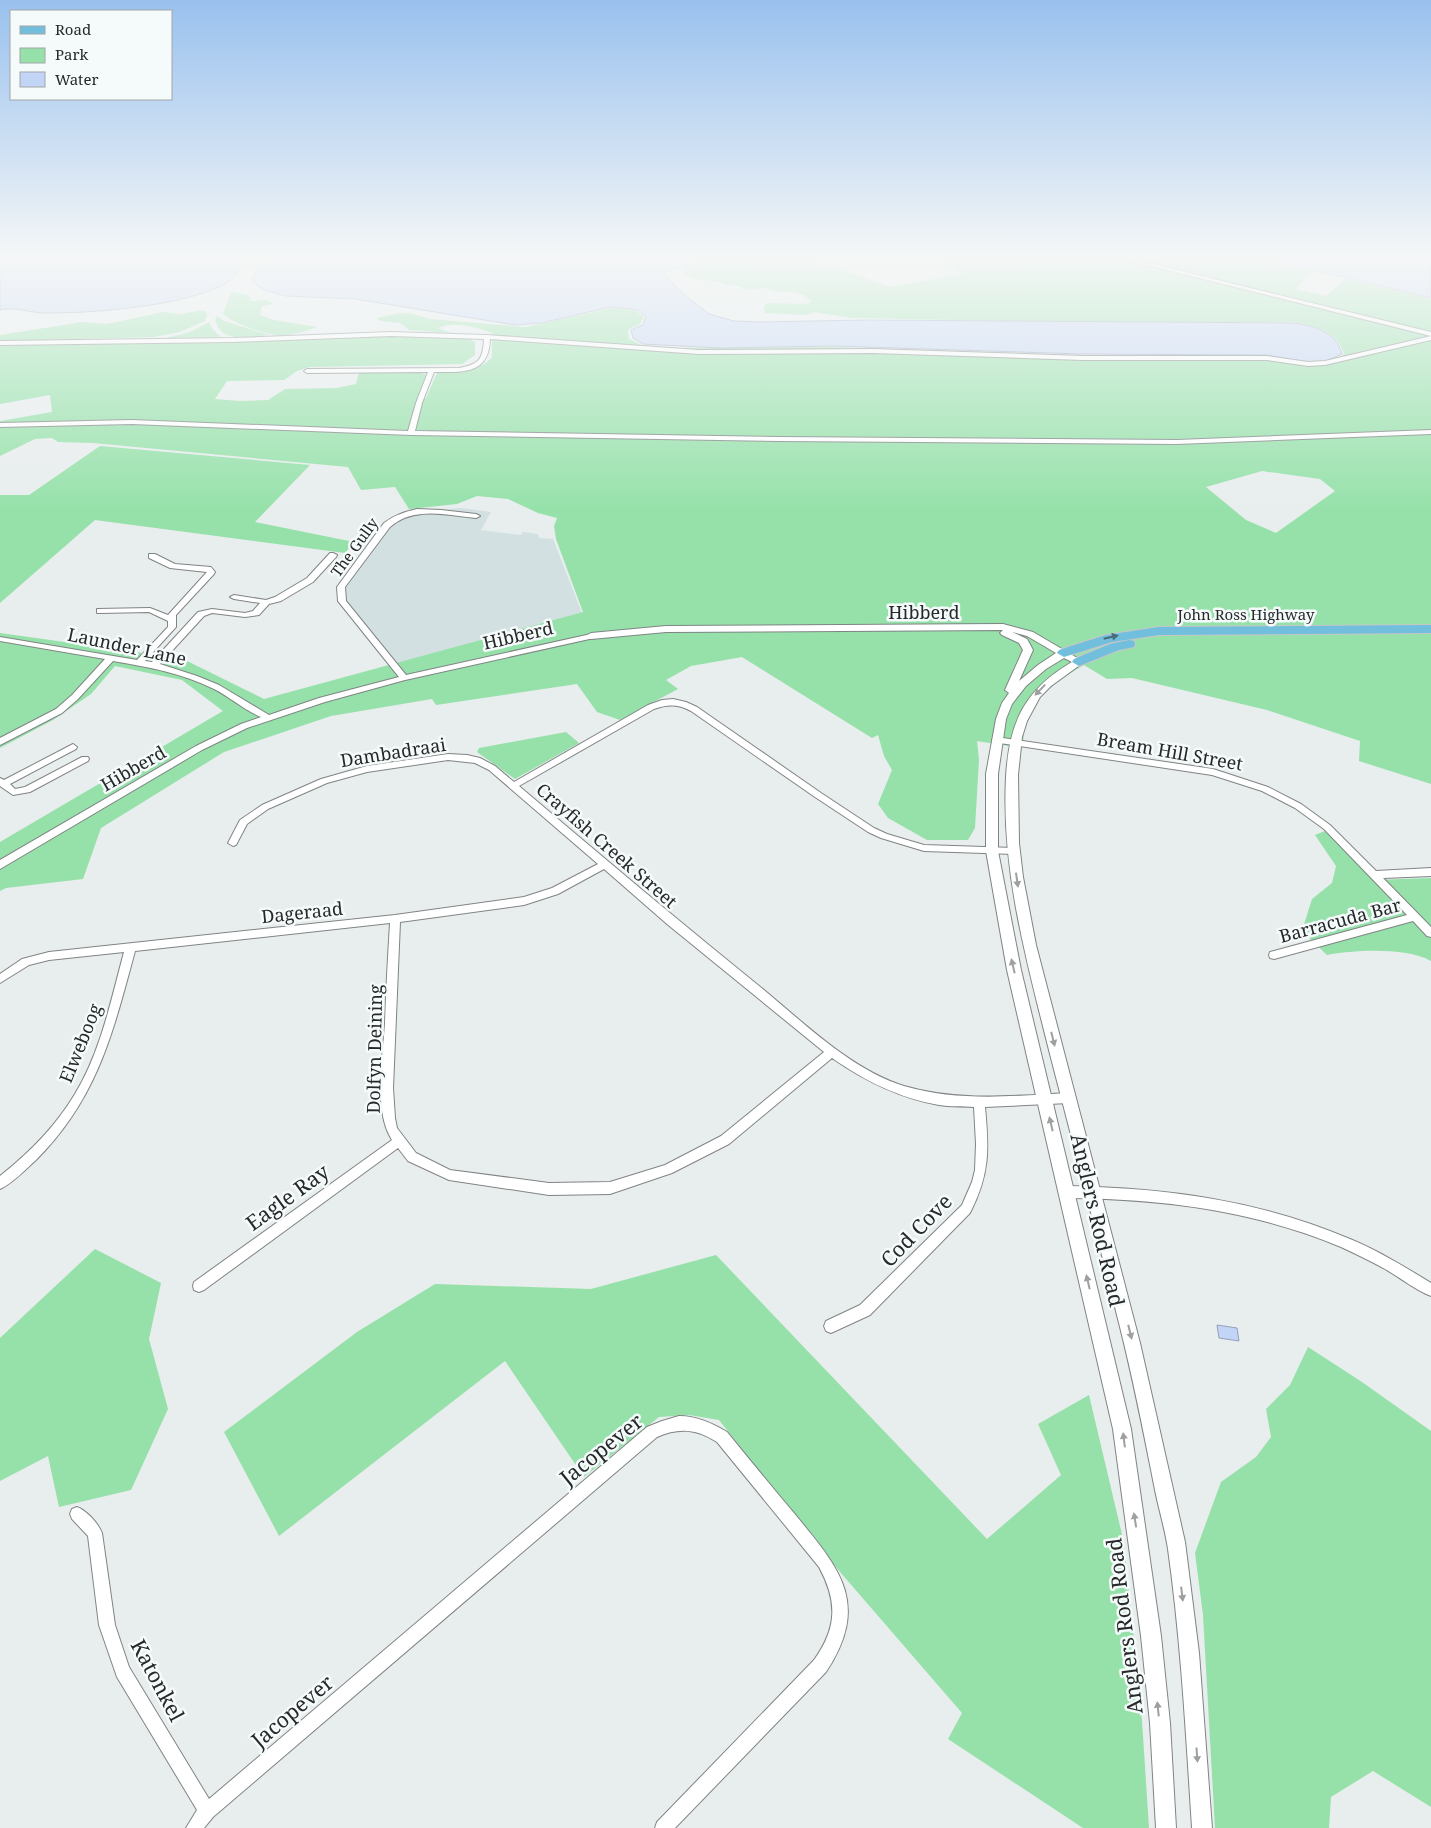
<svg xmlns="http://www.w3.org/2000/svg" width="1431" height="1828" font-family="'Noto Serif',serif">
<style>
.built{fill:#d3e0e1}
.green{fill:#95e1a9;fill-rule:evenodd}
.water{fill:#c2d5f6;stroke:#94a1b8}
.lines{fill:none;stroke-linecap:round;stroke-linejoin:round}
.minor-casing{stroke:#808485;stroke-width:2}
.tertiary-casing{stroke:#808485;stroke-width:2}
.primary-casing{stroke:#c7c7c7;stroke-width:2}
.minor{fill:#fff;fill-rule:evenodd}
.tertiary{fill:#fff;fill-rule:evenodd}
.primary{fill:#71bedd;fill-rule:evenodd}
.oneway{fill:#486c7a}
.oneway2{fill:#9e9f9f}
.labels{text-anchor:middle;dominant-baseline:central;stroke-width:5;stroke-linejoin:round;paint-order:stroke}
.far-street-label{font-size:15px;fill:#272929;stroke:#f5fafb}
.street-label{font-size:18px;fill:#272929;stroke:#f5fafb}
.near-street-label{font-size:21px;fill:#272929;stroke:#f5fafb}
</style>
<rect width="100%" height="100%" fill="#e8eded"/>
<polygon class="built" points="461,508 491,512 481,530 521,535 523,532 538,534 539,538 553,539 591,636 404,678 346,605 340,592 390,521 424,511"/>
<g class="green">
<path d="M715 256H803L890 287 962 274 937 256H1245L1312 270 1296 289 1326 296 1346 279 1431 299V337L1342 357 1341 356 1344 354C1337 330 1314 326 1293 322H1060L851 318 814 312 807 315 765 313 764 307 767 303 808 304 811 301 804 295 792 292H778L764 288 745 290C738 284 735 286 726 285 722 284 718 281 714 281 702 279 694 281 683 273L685 266Z"/>
<path d="M231 292 249 295 251 301 267 300 274 304 262 306 260 315 274 320 317 327C306 331 290 336 278 335 264 334 232 323 223 314Z"/>
<path d="M612 308 636 311 644 316 640 324 628 330 629 339 642 345 674 348 832 347 1082 355 1266 356 1322 365 1431 339V784L1359 761 1360 741 1267 710 1132 678 1107 679 1084 665C1066 675 1034 697 1027 717 1024 727 1024 739 1022 748L977 741 979 760 975 828 968 840H927L888 818 878 804 892 770 884 756 878 735 872 738 742 657 691 666 666 680 678 689 620 720 597 712 577 684 436 705 432 699 331 716 224 752 101 828 83 879 6 888 0 891V842L223 711 182 680 115 666 91 694 53 720 0 748V633L136 652 187 661 264 699 583 612 556 539 554 526 557 518 538 513 508 499 477 496 457 504 409 509 395 487 361 490 348 467 93 443 58 442 52 438 35 439 0 456V421L52 412 50 395 0 404V344L371 336 469 339 475 342V355L462 364 310 367 297 371 284 380 227 381 215 399 240 401 268 400 285 389 336 388 356 384 359 373 418 372 426 375 417 398H426L437 373C455 373 480 372 492 357V333C476 327 453 321 438 328L451 333 409 330 400 323 380 321 377 318 399 313 413 314 430 319 526 327ZM1262 471 1320 479 1335 491 1276 533 1246 520 1206 487Z"/>
<polygon points="197,311 206,311 207,316 205,321 180,332 154,337 0,341 0,335 82,322 107,324 163,312 180,314"/>
<path d="M217 316 224 321 270 335C251 336 220 345 215 319Z"/>
<polygon points="209,322 213,330 221,337 166,338 190,332"/>
<polygon points="100,446 310,465 255,522 354,542 345,553 95,520 0,603 0,495 29,495"/>
<polygon points="566,732 579,743 515,779 477,752 479,748"/>
<path d="M1325 831 1374 880 1431 878V961C1406 947 1355 950 1327 955L1302 931 1312 899 1332 883 1336 866 1315 835Z"/>
<polygon points="95,1249 161,1283 149,1339 168,1409 131,1490 59,1507 48,1456 0,1481 0,1338"/>
<polygon points="716,1255 987,1539 1061,1475 1038,1424 1089,1395 1124,1543 1142,1721 1149,1828 1083,1828 948,1739 962,1713 834,1565 719,1420 689,1415 659,1417 584,1477 505,1361 279,1536 224,1432 357,1332 435,1284 591,1289"/>
<polygon points="1308,1347 1362,1382 1431,1431 1431,1807 1373,1771 1331,1797 1329,1828 1215,1828 1203,1615 1195,1553 1221,1482 1256,1457 1271,1437 1266,1409 1290,1385"/>
</g>
<g class="water">
<path d="M0 256H250C243 264 236 276 228 282 189 306 95 313 49 313 33 314 15 306 0 310Z"/>
<path d="M266 256H709L663 273 680 291 709 314 734 321 758 322 868 320 1293 323C1314 326 1336 331 1342 354L1324 362H1307L1266 355 1081 354 833 346 719 348 643 344 633 338 631 330 643 325 646 316 638 310 611 307 541 323 515 325 355 299 286 296 264 290 254 283 252 278Z"/>
<polygon points="1254,256 1431,256 1431,298"/>
<polygon points="1217,1325 1237,1328 1239,1341 1219,1338"/>
</g>
<g class="lines">
<defs>
<g id="minor">
<polygon points="1111,256 1120,256 1431,332 1431,336"/>
<path d="M391 332 487 335 699 350 873 349 1083 356H1267L1308 362 1325 361 1431 336V340L1325 365 1308 366 1267 360H1083L873 353 699 354 490 339C489 375 463 372 434 372L422 403 415 431 778 437 1177 440 1431 430V434L1177 444 778 441 411 435 132 424 0 427V423L132 420 408 431 416 403 428 372 307 373 304 371 307 369 459 368C479 364 483 360 484 339L391 336 233 342 0 345V341L233 338Z"/>
<path d="M417 509 441 510 476 514 480 516 476 518C446 515 414 506 390 527L345 587 346 601 406 675 591 634H594V638L405 680 325 702 247 728 202 750 0 869V860L196 746 241 724 261 717C244 710 230 697 214 689 182 673 148 667 113 661L78 699 62 713 0 745V738L56 709 72 695 105 659 0 641V637L137 660 168 627V621L149 612 100 613H97V609L150 608 168 615 207 572 170 568 149 558V554H155L175 564 211 567 215 572 214 574 176 615V627L145 661 152 662 198 612 212 609 245 613 253 611 260 603 234 599 230 597 234 595 266 600 275 597 307 578 330 553H333L337 555 336 557 313 582 281 601 269 604 259 615 245 617 212 613 204 616 160 664 197 676 219 685 269 715 319 698 399 677 338 601 337 587 384 523C395 515 404 512 417 509Z"/>
<path d="M673 699 686 702 697 707 821 793 874 828 887 834 924 845 1014 848 1019 851 1014 854 924 851 881 838 868 832 815 797 691 711C678 704 668 704 654 709L519 786C600 855 681 923 764 990 805 1024 852 1070 904 1086 958 1102 1013 1096 1069 1093L1073 1095 1075 1098 1073 1101 1069 1103 985 1107C989 1149 990 1174 970 1213L870 1315 831 1333 826 1331 824 1326 826 1321 860 1305 962 1205 972 1182 975 1170 976 1144 974 1107C962 1106 950 1107 939 1105 899 1098 865 1081 832 1058L729 1144 672 1173 610 1194 549 1195 449 1180 408 1161 398 1148 204 1290 199 1292 194 1290 193 1286 194 1282 392 1140C373 1111 383 1056 385 1023 386 990 388 957 390 923L135 951C113 1032 98 1098 36 1160 26 1169 13 1183 0 1189V1176C29 1153 56 1126 75 1094 101 1051 111 1000 124 952L49 960 29 965 0 983V974L22 959 49 952 395 915 524 897 552 888 598 864 489 770 475 763 448 760 367 772 327 783 268 809 247 824 236 845 233 846 228 843 240 820 262 805 321 779 367 766 448 754 467 755 480 758 495 766 514 782 648 705 662 700ZM604 869 667 924 824 1052 721 1136 665 1165 610 1182 549 1183 450 1170 416 1153 397 1128 395 1118 393 1088 400 922 524 905 558 894Z"/>
<polygon points="996,737 1213,769 1268,787 1301,804 1330,825 1376,871 1431,868 1431,876 1383,878 1431,927 1431,937 1427,936 1413,921 1274,959 1270,958 1269,955 1270,952 1274,951 1407,915 1324,829 1295,808 1262,791 1212,775 993,742 992,740"/>
<polygon points="73,744 77,747 76,749 10,784 15,789 25,787 82,757 88,757 89,759 88,761 30,792 13,795 0,786 0,778 4,780"/>
<path d="M1067 1186C1166 1188 1259 1200 1350 1239 1379 1251 1405 1267 1431 1283V1296C1415 1290 1401 1278 1385 1269 1371 1261 1356 1254 1341 1247 1252 1210 1163 1199 1067 1198L1063 1196 1061 1192 1063 1188Z"/>
<path d="M679 1416C697 1416 712 1423 727 1432 749 1459 771 1486 793 1512 838 1567 872 1602 826 1672L675 1828H655L657 1822 814 1660C837 1628 838 1602 819 1567L717 1442C697 1429 679 1427 657 1437L213 1817 204 1828H186L197 1810 117 1677 99 1625 88 1536 72 1519 70 1514 72 1509 77 1507C87 1511 98 1523 102 1533L115 1625 129 1667 209 1799 647 1427 662 1421Z"/>
</g>
<path id="tertiary" d="M1003 624 1033 632 1084 662 1051 686 1040 697 1027 721 1022 737 1018 775 1019 843 1023 877 1036 945 1140 1343 1185 1542 1199 1653 1212 1828H1192C1186 1735 1181 1641 1168 1549 1165 1529 1159 1510 1155 1490 1144 1434 1133 1378 1119 1323 1097 1235 1074 1146 1051 1058 1028 966 1001 873 1006 777 1009 723 1024 690 1072 662L1064 658 1046 669 1026 686 1012 704 1006 719 998 774V851L1021 970 1131 1429 1161 1636 1170 1723 1176 1828H1156L1150 1723 1141 1636 1113 1429 1007 970 986 851V774L996 719 1002 703 1009 693 1005 690 1023 650 1019 643 1002 635 1000 633 1003 630 666 632 591 639 586 636 591 633 666 626ZM1012 632 1027 636 1056 653 1038 665 1019 681 1033 650 1027 639Z"/>
<g id="primary">
<polygon points="1431,625 1431,633 1159,635 1112,642 1064,657 1057,653 1059,650 1071,646 1106,635 1159,627"/>
<polygon points="1129,640 1134,641 1135,644 1134,647 1119,650 1079,666 1072,662 1074,659 1110,644"/>
</g>
</defs>
<use href="#minor" class="minor-casing"/>
<use href="#tertiary" class="tertiary-casing"/>
<use href="#primary" class="primary-casing"/>
<use href="#minor" class="minor"/>
<use href="#tertiary" class="tertiary"/>
<use href="#primary" class="primary"/>
</g>
<defs><path id="oneway-solid" d="M-6-.8H1V-3.2L6.5 0L1 3.2V.8H-6Z" transform="scale(1.25)"/></defs>
<use class="oneway" href="#oneway-solid" transform="translate(1111 637) rotate(-13)"/>
<g class="oneway2">
<use href="#oneway-solid" transform="translate(1040 690) rotate(134)"/>
<use href="#oneway-solid" transform="translate(1017 880) rotate(82)"/>
<use href="#oneway-solid" transform="translate(1013 966) rotate(-103)"/>
<use href="#oneway-solid" transform="translate(1053 1039) rotate(76)"/>
<use href="#oneway-solid" transform="translate(1051 1124) rotate(-103)"/>
<use href="#oneway-solid" transform="translate(1088 1282) rotate(-103)"/>
<use href="#oneway-solid" transform="translate(1130 1332) rotate(76)"/>
<use href="#oneway-solid" transform="translate(1124 1440) rotate(-97)"/>
<use href="#oneway-solid" transform="translate(1135 1520) rotate(-99)"/>
<use href="#oneway-solid" transform="translate(1182 1594) rotate(83)"/>
<use href="#oneway-solid" transform="translate(1158 1709) rotate(-96)"/>
<use href="#oneway-solid" transform="translate(1197 1755) rotate(86)"/>
</g>
<linearGradient id="sky" x2="0" y2="1"><stop stop-color="#99c1ee"/><stop offset="0.5" stop-color="#f5f7f7"/><stop offset="1" stop-color="#f5f7f7" stop-opacity="0"/></linearGradient>
<rect width="1431" height="512" fill="url(#sky)"/>
<g class="labels">
<g class="far-street-label">
<text transform="translate(354 547) rotate(-54)">The Gully</text>
<text x="1246" y="614">John Ross Highway</text>
</g>
<g class="street-label">
<text x="924" y="612">Hibberd</text>
<text transform="translate(518 635) rotate(-13)">Hibberd</text>
<text transform="translate(127 646) rotate(12)">Launder Lane</text>
<text transform="translate(1170 751) rotate(10)">Bream Hill Street</text>
<text transform="translate(393 752) rotate(-9)">Dambadraai</text>
<text transform="translate(133 768) rotate(-30)">Hibberd</text>
<text transform="translate(607 845) rotate(41)">Crayfish Creek Street</text>
<text transform="translate(302 912) rotate(-6)">Dageraad</text>
<text transform="translate(1340 920) rotate(-15)">Barracuda Bar</text>
<text transform="translate(80 1043) rotate(-68)">Elweboog</text>
<text transform="translate(374 1049) rotate(-89)">Dolfyn Deining</text>
</g>
<g class="near-street-label">
<text transform="translate(287 1197) rotate(-36)">Eagle Ray</text>
<text transform="translate(1098 1220) rotate(77)">Anglers Rod Road</text>
<text transform="translate(916 1230) rotate(-46)">Cod Cove</text>
<text transform="translate(601 1449) rotate(-39)">Jacopever</text>
<text transform="translate(1124 1626) rotate(-97)">Anglers Rod Road</text>
<text transform="translate(158 1680) rotate(62)">Katonkel</text>
<text transform="translate(292 1711) rotate(-40)">Jacopever</text>
</g>
</g>
<rect x="10" y="10" width="162" height="90" fill="#f5fafb" stroke="#a3a6a7"/>
<rect x="20" y="26" width="25" height="8" fill="#71bedd" stroke="#a3a6a7"/>
<text x="55" y="35" font-size="15" fill="#272929">Road</text>
<rect x="20" y="48" width="25" height="15" fill="#95e1a9" stroke="#a3a6a7"/>
<text x="55" y="60" font-size="15" fill="#272929">Park</text>
<rect x="20" y="72" width="25" height="15" fill="#c2d5f6" stroke="#a3a6a7"/>
<text x="55" y="85" font-size="15" fill="#272929">Water</text>
</svg>
